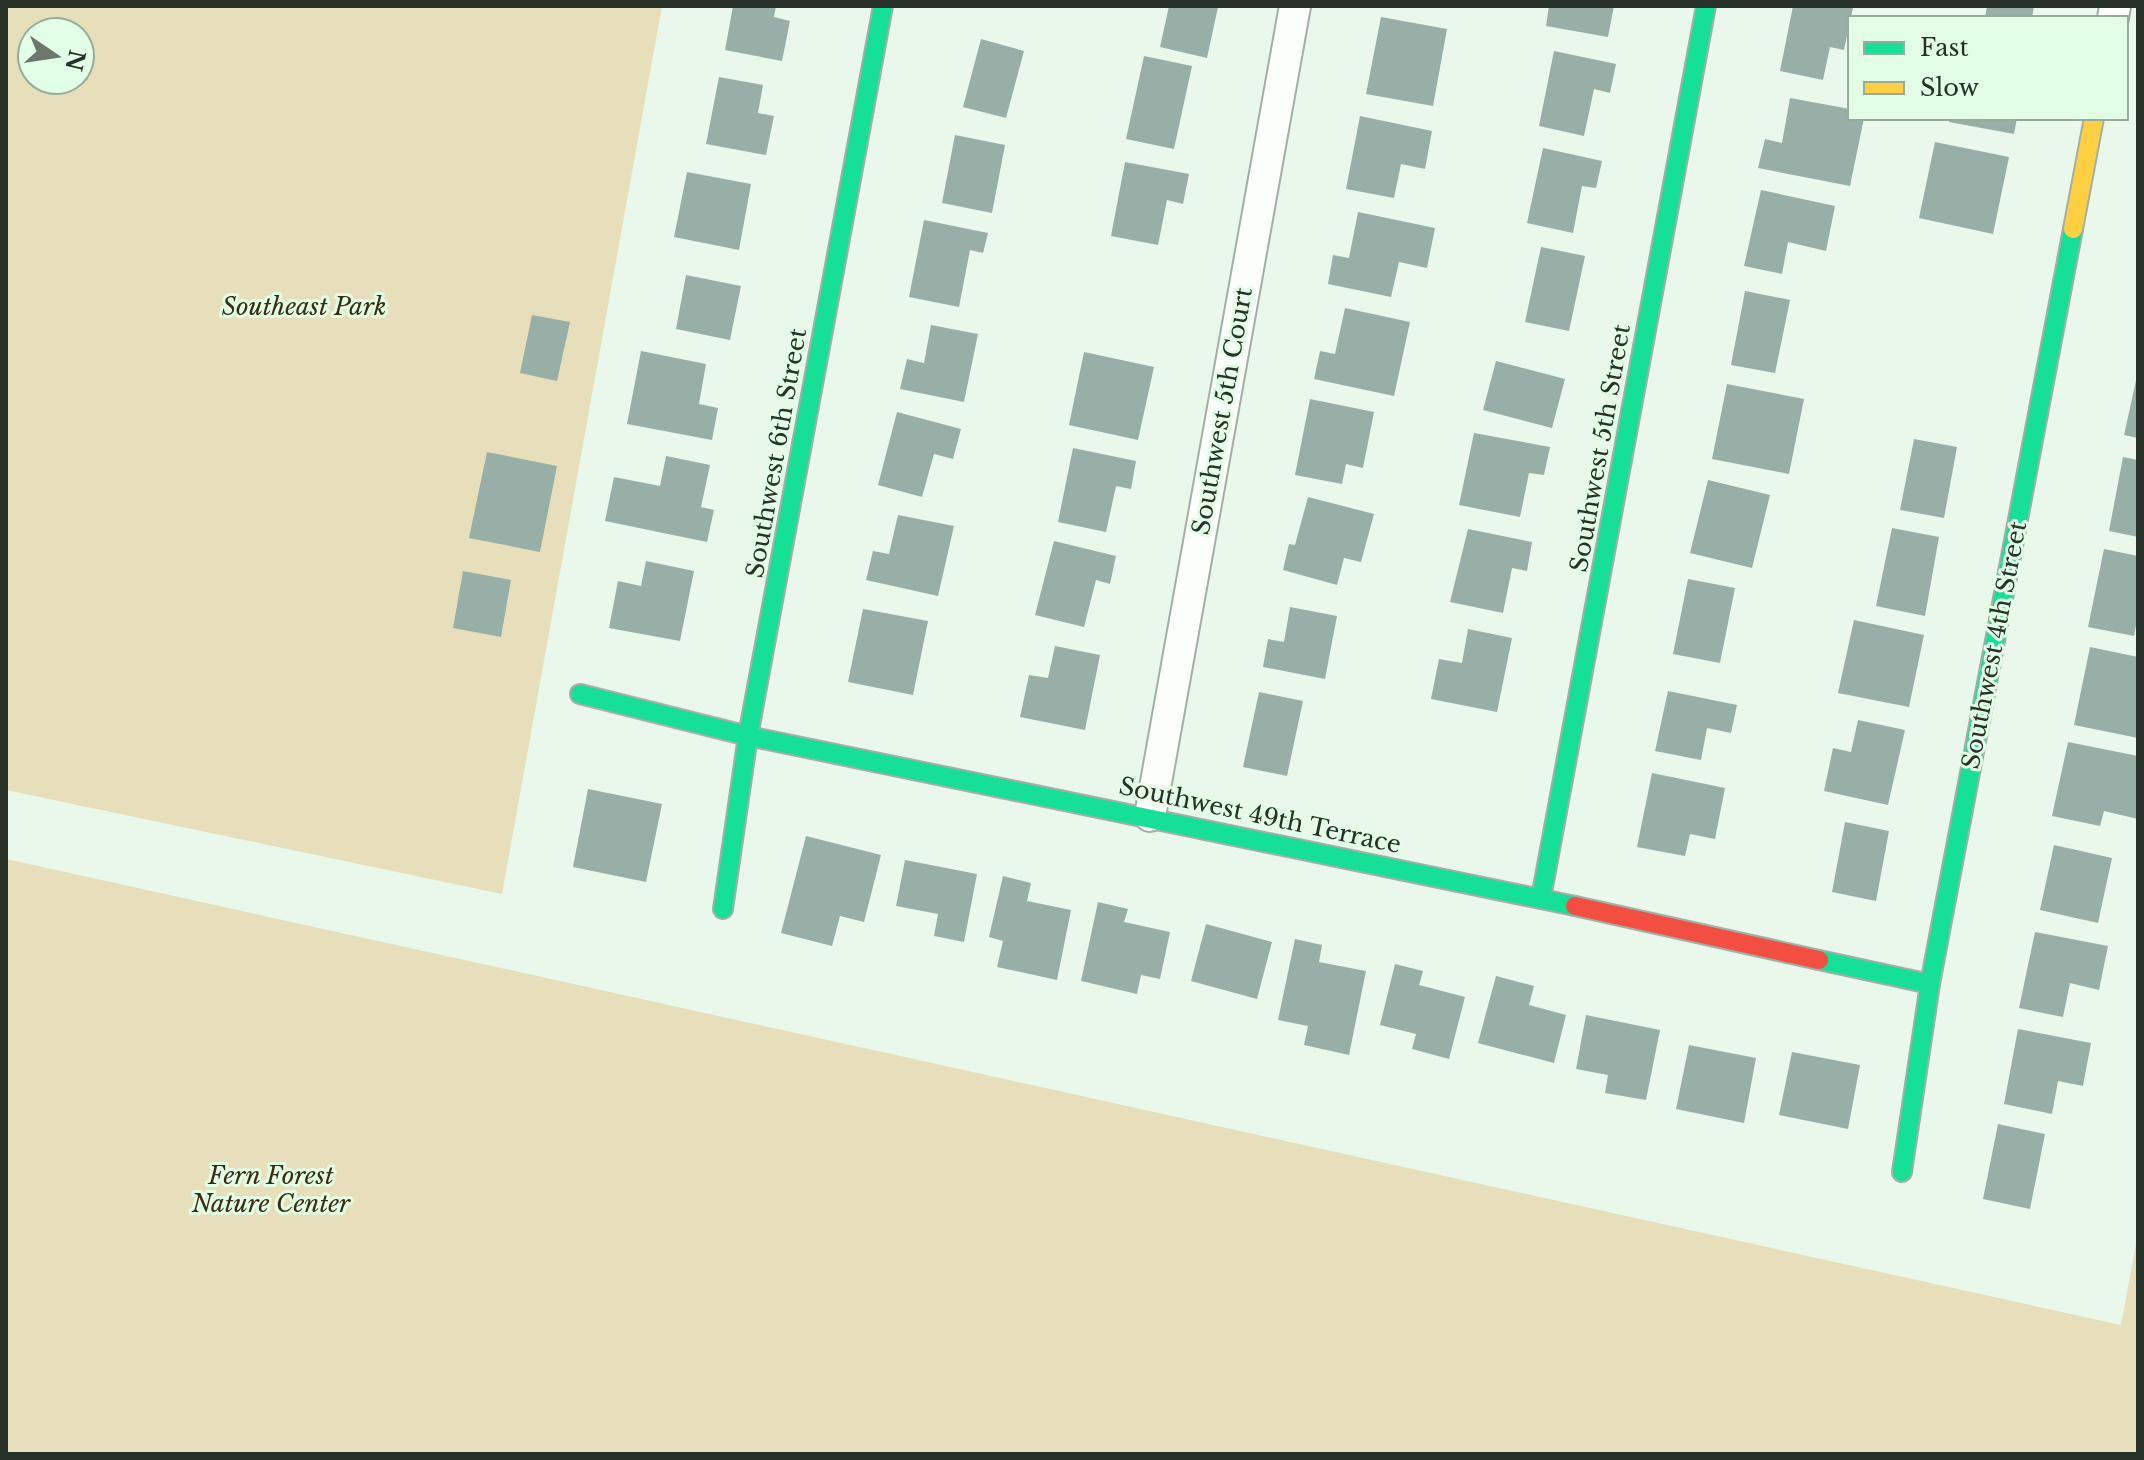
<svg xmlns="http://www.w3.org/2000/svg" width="2144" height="1460" font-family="'Libre Baskerville',serif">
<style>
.green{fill:#e7dfbb;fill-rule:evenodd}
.building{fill:#98afa7}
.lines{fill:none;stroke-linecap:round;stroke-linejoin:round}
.street-casing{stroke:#a3aea5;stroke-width:34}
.fast-casing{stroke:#a3aea5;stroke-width:22}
.slow-casing{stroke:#a3aea5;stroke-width:22}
.jam-casing{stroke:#a3aea5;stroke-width:22}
.street{stroke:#fcfefc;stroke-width:30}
.fast{stroke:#16e098;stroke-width:18}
.slow{stroke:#ffcf43;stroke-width:18}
.jam{stroke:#f24e42;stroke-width:18}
.labels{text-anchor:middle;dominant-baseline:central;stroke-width:6;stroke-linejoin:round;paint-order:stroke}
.park-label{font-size:24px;font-style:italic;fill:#392c10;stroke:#e3fee7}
.street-label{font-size:24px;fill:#283229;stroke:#e3fee7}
</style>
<rect width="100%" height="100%" fill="#e9f8eb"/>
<g class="green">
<path d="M6 6H662L502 894 6 790ZM32 32H80V80H32Z"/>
<polygon points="6,859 2121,1325 2138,1233 2138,1454 6,1454"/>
</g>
<g class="building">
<polygon points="733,6 776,6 774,17 790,21 782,61 725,50"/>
<polygon points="1169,6 1218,7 1207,58 1160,47"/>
<polygon points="1549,6 1614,6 1608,37 1546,26"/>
<polygon points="1793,6 1853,8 1844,50 1830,47 1823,80 1780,71"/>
<polygon points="1987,6 2034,6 2032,18 1985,18"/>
<polygon points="1381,17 1447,29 1433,106 1366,94"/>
<polygon points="981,39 1024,51 1006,118 963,107"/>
<polygon points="1554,51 1616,64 1610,93 1594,89 1584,136 1539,126"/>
<polygon points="1144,56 1192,66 1174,149 1126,139"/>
<polygon points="719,77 763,85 758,113 774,116 766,155 706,144"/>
<polygon points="1790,98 1850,109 1850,118 1864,118 1850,186 1758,168 1765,139 1782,143"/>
<polygon points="1360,116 1432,131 1425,169 1401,164 1394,198 1346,189"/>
<polygon points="1950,118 2017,118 2014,134 1949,122"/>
<polygon points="955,135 1005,145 992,213 942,203"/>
<polygon points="1935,142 2009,157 1993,234 1919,218"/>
<polygon points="1543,148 1602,161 1596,188 1582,186 1573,233 1527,223"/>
<polygon points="1125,162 1189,174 1183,204 1167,200 1158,245 1111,236"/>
<polygon points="687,172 751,184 739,250 674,237"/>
<polygon points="1761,190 1835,206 1826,251 1788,242 1782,274 1744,266"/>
<polygon points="1358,212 1435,228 1427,268 1399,262 1391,297 1328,284 1333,255 1349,258"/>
<polygon points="924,220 988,233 983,253 970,250 959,307 909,297"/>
<polygon points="1541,247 1585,256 1569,331 1525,322"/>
<polygon points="686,275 741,286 730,340 676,329"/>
<polygon points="1745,291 1790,300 1775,373 1731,365"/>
<polygon points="1345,308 1410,322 1394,396 1314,379 1320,351 1335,354"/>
<polygon points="532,315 570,322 557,381 520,373"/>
<polygon points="931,325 978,334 964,402 900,389 907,359 924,363"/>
<polygon points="641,351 706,364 699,404 718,408 712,440 627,424"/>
<polygon points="1084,352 1154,367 1138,440 1069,425"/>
<polygon points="1496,361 1565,379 1552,428 1483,410"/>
<polygon points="2137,376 2138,376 2138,438 2124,435"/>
<polygon points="1727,384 1804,399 1789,474 1712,459"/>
<polygon points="1310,399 1374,412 1363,468 1346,464 1342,484 1295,475"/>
<polygon points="897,412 961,429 953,459 934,454 922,497 878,485"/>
<polygon points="1474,433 1550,447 1544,475 1529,473 1520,517 1459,505"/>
<polygon points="1914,439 1957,447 1944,518 1900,510"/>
<polygon points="1073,448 1136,461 1131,489 1116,486 1106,532 1058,522"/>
<polygon points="487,452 557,466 540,552 469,538"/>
<polygon points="666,456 710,465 701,507 714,510 707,542 605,521 614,477 660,486"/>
<polygon points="2123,457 2138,460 2138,537 2109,531"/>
<polygon points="1708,480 1770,495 1752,568 1690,553"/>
<polygon points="1308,497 1374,514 1361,562 1344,558 1337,585 1283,570 1289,544 1295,545"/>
<polygon points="898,515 954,526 938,596 866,580 873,551 889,554"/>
<polygon points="1892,528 1939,537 1925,616 1876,606"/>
<polygon points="1468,529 1532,542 1527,571 1512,568 1503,613 1450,602"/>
<polygon points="1054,541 1116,556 1110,584 1096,580 1084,627 1035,615"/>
<polygon points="2104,549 2138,556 2138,615 2134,636 2088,627"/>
<polygon points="646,561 694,571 680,641 609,628 618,581 641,586"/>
<polygon points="463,571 511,580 501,637 453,628"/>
<polygon points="1688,579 1735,588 1720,663 1673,654"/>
<polygon points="1290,607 1337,616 1325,679 1263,667 1268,639 1284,642"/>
<polygon points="863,609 928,621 913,695 848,682"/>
<polygon points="1854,620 1924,635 1909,707 1838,693"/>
<polygon points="1468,629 1512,638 1497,712 1431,699 1439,659 1462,663"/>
<polygon points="1055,646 1100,655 1085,730 1020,717 1029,675 1048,678"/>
<polygon points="2090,647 2138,657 2138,738 2074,725"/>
<polygon points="1668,691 1737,705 1731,733 1707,728 1701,760 1655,751"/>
<polygon points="1259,692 1303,701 1287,776 1243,767"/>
<polygon points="1858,720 1905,730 1888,805 1824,791 1833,748 1851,752"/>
<polygon points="2068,742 2138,756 2138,819 2104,811 2100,826 2052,816"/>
<polygon points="1652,773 1725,788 1715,839 1690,834 1685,856 1637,847"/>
<polygon points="588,789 662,804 646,882 573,867"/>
<polygon points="1845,822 1889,831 1876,901 1832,892"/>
<polygon points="806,836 881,855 864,922 840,916 832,946 781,933"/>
<polygon points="2054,845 2112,858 2098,923 2040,910"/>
<polygon points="905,860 977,874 964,942 934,936 938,914 896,906"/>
<polygon points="1003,876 1031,883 1027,901 1071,910 1057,980 997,967 1003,941 989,937"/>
<polygon points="1098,902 1128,909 1124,922 1170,932 1160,979 1141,975 1137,994 1081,981"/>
<polygon points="1206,924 1272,942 1257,999 1191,981"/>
<polygon points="2035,932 2108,946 2099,990 2070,983 2063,1017 2019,1008"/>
<polygon points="1295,939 1322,945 1319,962 1366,971 1349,1055 1304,1045 1308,1026 1278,1020"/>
<polygon points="1395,964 1423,971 1419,985 1465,997 1449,1059 1412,1049 1416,1034 1380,1025"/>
<polygon points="1496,976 1534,986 1529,1005 1566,1015 1554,1063 1478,1043"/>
<polygon points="1586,1015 1660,1030 1646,1100 1605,1093 1608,1075 1576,1069"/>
<polygon points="2018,1029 2091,1043 2083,1086 2058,1081 2052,1114 2004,1104"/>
<polygon points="1689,1045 1756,1058 1744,1123 1676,1109"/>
<polygon points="1792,1052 1860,1065 1848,1129 1779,1115"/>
<polygon points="1998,1124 2045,1134 2030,1209 1983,1199"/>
</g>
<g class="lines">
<defs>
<g id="street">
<polyline points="2113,18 2115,6"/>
<polyline points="1150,816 1295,6"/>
</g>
<g id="fast">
<polyline points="580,694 748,736 1575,906"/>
<polyline points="1541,898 1706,6"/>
<polyline points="723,909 748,736 883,6"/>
<polyline points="1819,960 1930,984"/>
<polyline points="1902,1172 1930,984 2073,229"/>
</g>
<polyline id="slow" points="2073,229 2094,118"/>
<polyline id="jam" points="1575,906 1819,960"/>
</defs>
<use href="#street" class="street-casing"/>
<use href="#fast" class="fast-casing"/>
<use href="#slow" class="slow-casing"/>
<use href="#jam" class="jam-casing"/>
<use href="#street" class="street"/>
<use href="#fast" class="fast"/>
<use href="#slow" class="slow"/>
<use href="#jam" class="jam"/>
</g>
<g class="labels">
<g class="park-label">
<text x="304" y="306">Southeast Park</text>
<text x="271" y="1175">Fern Forest<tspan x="271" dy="28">Nature Center</tspan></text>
</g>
<g class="street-label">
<text transform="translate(1222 411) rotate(-80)">Southwest 5th Court</text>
<text transform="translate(1600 448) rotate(-80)">Southwest 5th Street</text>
<text transform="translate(776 453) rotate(-80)">Southwest 6th Street</text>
<text transform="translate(1994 645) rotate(-79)">Southwest 4th Street</text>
<text transform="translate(1260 815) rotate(12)">Southwest 49th Terrace</text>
</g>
</g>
<rect width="2144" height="1460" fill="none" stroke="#283229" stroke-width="16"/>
<rect x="1848" y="16" width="280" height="104" fill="#e3fee7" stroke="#98ac9b" stroke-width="2"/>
<rect x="1864" y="42" width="40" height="12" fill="#16e098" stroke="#98ac9b" stroke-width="2"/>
<text x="1920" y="56" font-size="24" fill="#283229">Fast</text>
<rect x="1864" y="82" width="40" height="12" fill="#ffcf43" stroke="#98ac9b" stroke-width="2"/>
<text x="1920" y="96" font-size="24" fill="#283229">Slow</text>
<g transform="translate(56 56) rotate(103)"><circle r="38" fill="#e3fee7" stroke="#98ac9b" stroke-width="2"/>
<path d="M0-6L14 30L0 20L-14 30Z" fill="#6c776d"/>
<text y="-12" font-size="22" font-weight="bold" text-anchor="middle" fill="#283229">N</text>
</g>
</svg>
